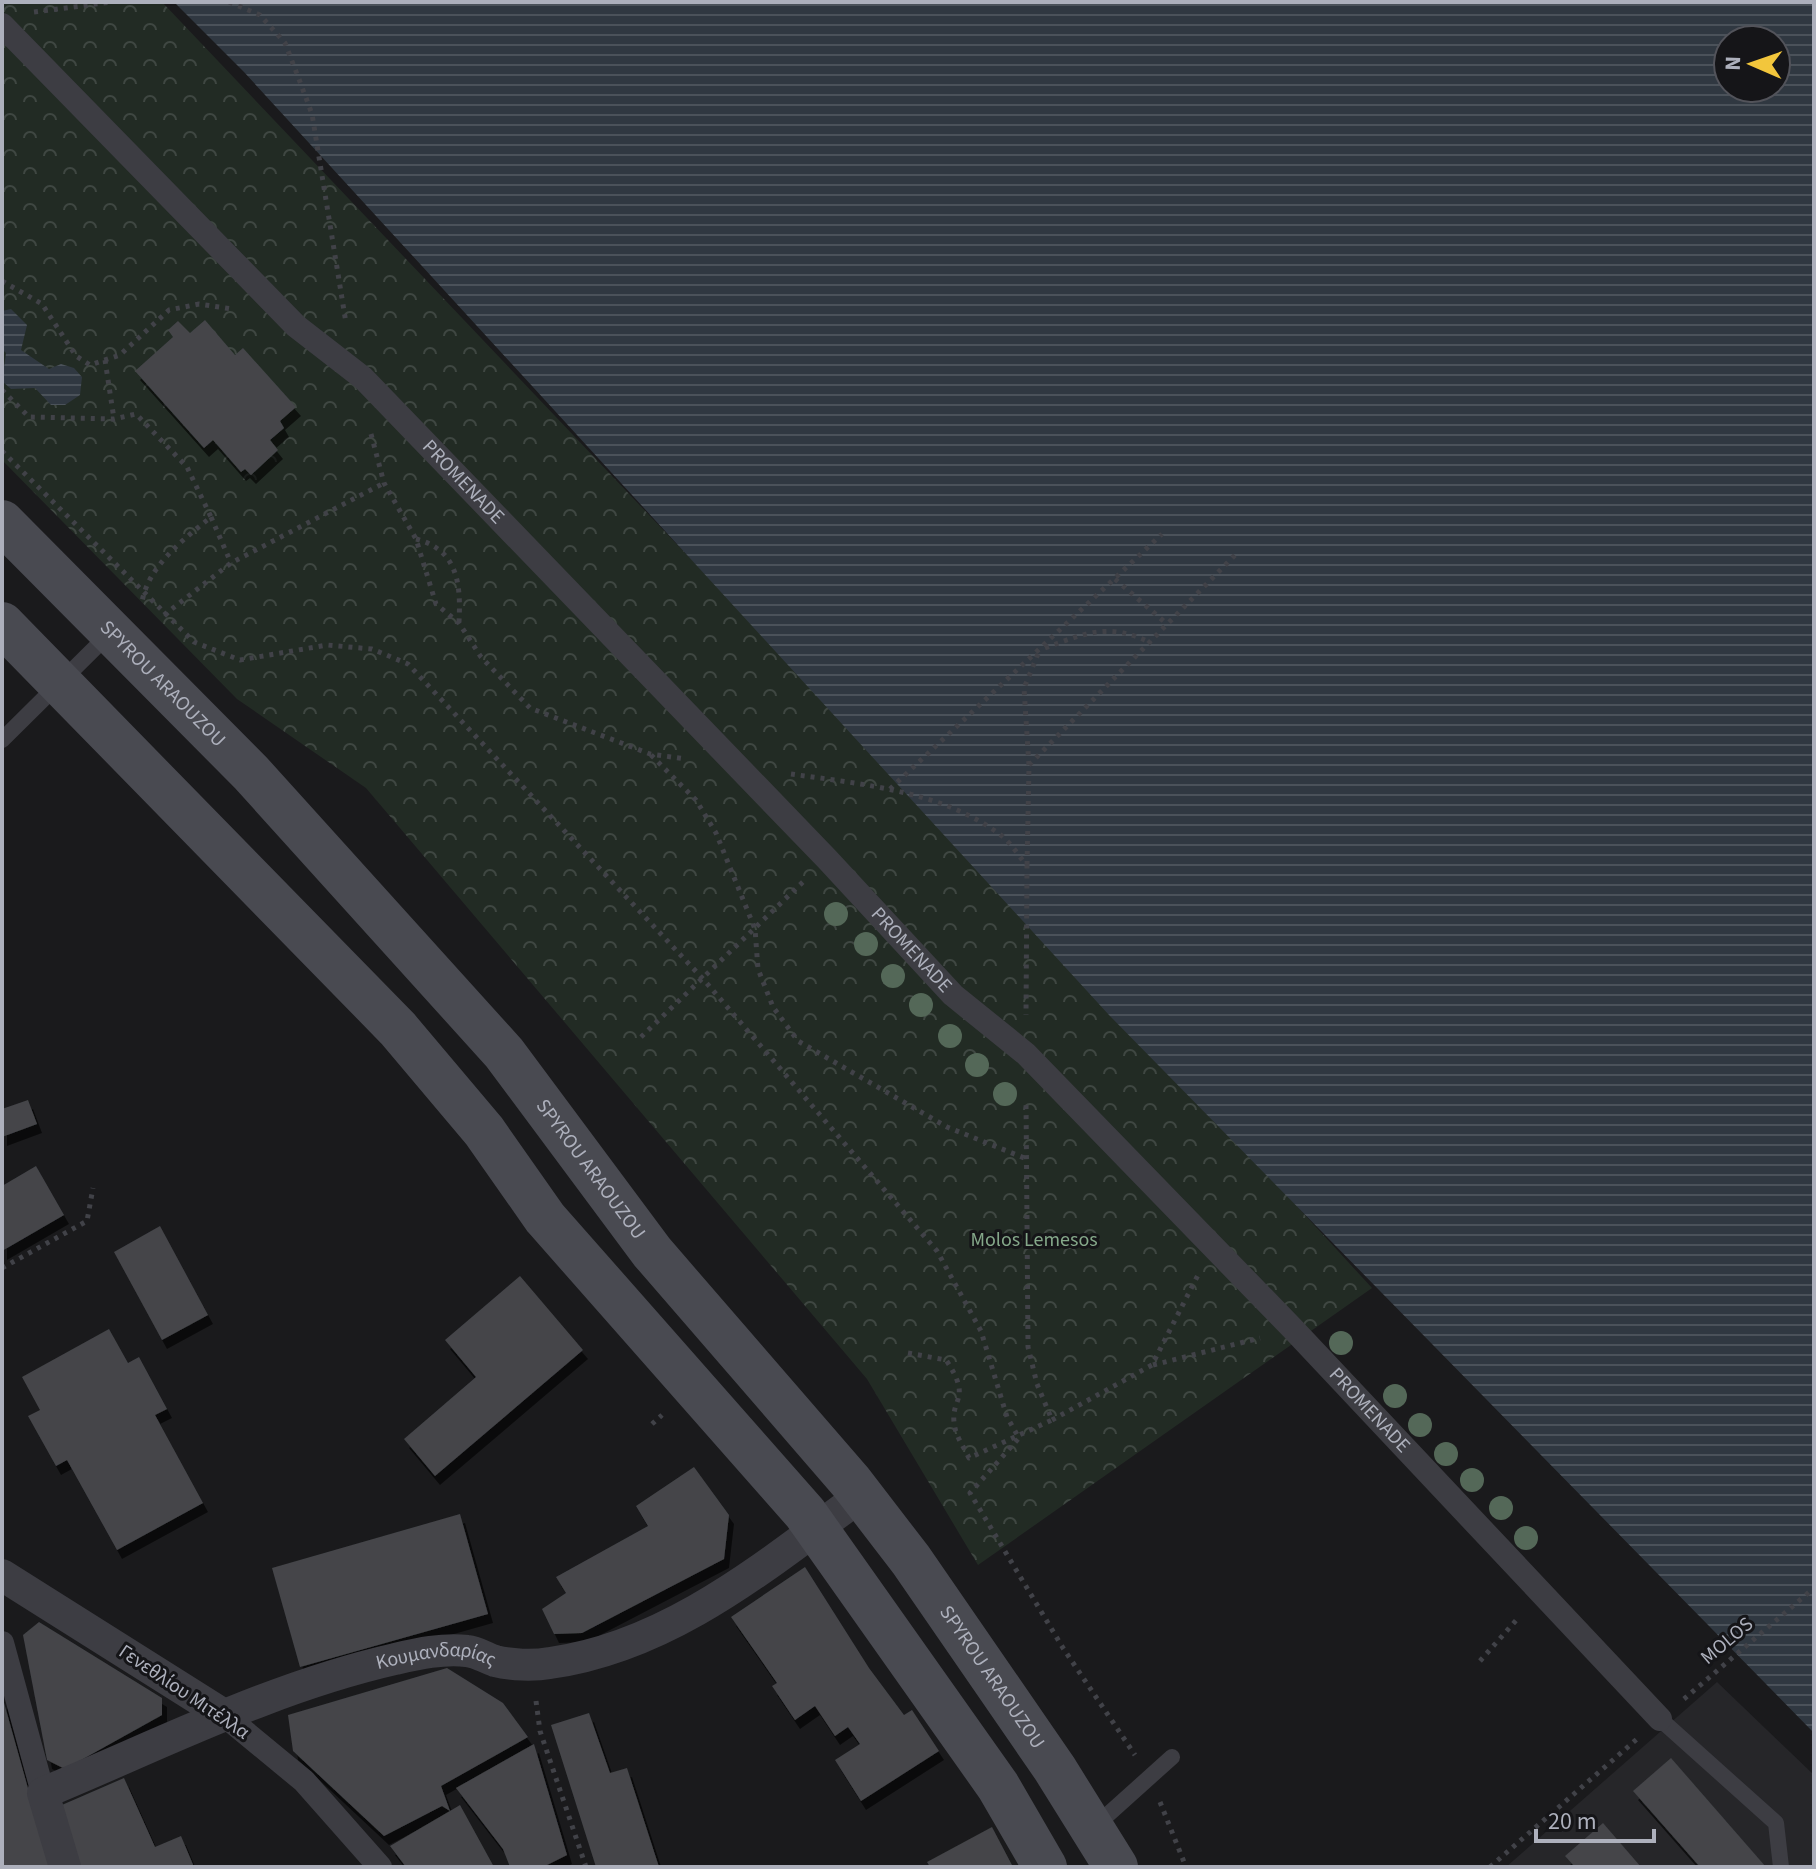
<svg xmlns="http://www.w3.org/2000/svg" width="1816" height="1869" font-family="'Source Sans 3',sans-serif">
<style>
.built{fill:#262629}
.park{fill:url(#park-crowns)}
.water{fill:url(#water-rules);fill-rule:evenodd}
.building{fill:#444549;filter:url(#shadow)}
.lines{fill:none;stroke-linecap:round;stroke-linejoin:round}
.path{stroke:#414248;stroke-width:5;stroke-dasharray:4 6;stroke-linecap:butt}
.service{stroke:#3d3d43;stroke-width:16}
.pedestrian{stroke:#3d3d43;stroke-width:24}
.minor{stroke:#3d3d43;stroke-width:32}
.secondary{stroke:#494a51;stroke-width:44}
.tree{fill:#546858}
.labels{text-anchor:middle;dominant-baseline:central;stroke-width:6;stroke-linejoin:round;paint-order:stroke}
.street-label{font-size:20px;fill:#adb0bc;stroke:#151518}
.park-label{font-size:20px;fill:#84a789;stroke:#151518}
</style>
<defs>
<pattern id="park-crowns" width="20" height="18" patternUnits="userSpaceOnUse" patternTransform="scale(2)"><rect width="20" height="18" fill="#222b24"/><path d="M2 6a3 3 0 1 1 6 0M12 15a3 3 0 1 1 6 0" fill="none" stroke="#3f4742"/></pattern>
<pattern id="water-rules" width="6" height="5" patternUnits="userSpaceOnUse" patternTransform="scale(2)"><rect width="6" height="5" fill="#303841"/><path d="M0 2.5h6" fill="none" stroke="#4b525a"/></pattern>
<filter id="shadow"><feDropShadow dx="5" dy="9" stdDeviation="0" flood-color="#0009"/></filter>
</defs>
<rect width="100%" height="100%" fill="#1a1a1c"/>
<polygon class="built" points="1717,1682 1814,1775 1814,1867 1506,1867"/>
<polygon class="park" points="2,2 162,2 1044,931 1372,1288 978,1565 867,1379 366,788 237,699 2,460"/>
<g class="water">
<path d="M174 2H1814V1733L1109 1015 244 72ZM1728 40H1776V88H1728Z"/>
<polygon points="11,309 27,325 21,350 49,369 61,364 74,368 82,377 80,395 65,405 51,405 35,388 11,389 2,381 6,353 2,349 2,311"/>
</g>
<g class="building">
<polygon points="205,320 235,355 243,348 296,407 280,421 284,428 270,440 278,450 251,475 245,469 241,472 213,440 204,448 135,371 173,337 168,330 178,321 190,333"/>
<polygon points="28,1100 37,1124 2,1137 2,1109"/>
<polygon points="36,1166 64,1215 2,1251 2,1186"/>
<polygon points="160,1226 208,1315 162,1340 114,1252"/>
<polygon points="520,1276 583,1350 435,1476 404,1439 476,1377 445,1340"/>
<polygon points="109,1329 128,1363 139,1357 167,1409 155,1415 203,1503 117,1550 67,1460 56,1466 28,1416 40,1410 22,1377"/>
<polygon points="694,1467 729,1515 724,1559 582,1633 554,1634 542,1609 566,1593 556,1577 648,1526 636,1506"/>
<polygon points="460,1514 488,1614 300,1667 272,1568"/>
<polygon points="805,1567 869,1668 904,1715 912,1710 939,1751 861,1801 835,1760 860,1744 848,1727 835,1736 815,1706 795,1720 772,1686 777,1683 731,1617"/>
<polygon points="39,1622 162,1698 162,1715 65,1769 47,1760 23,1635"/>
<polygon points="447,1668 503,1703 528,1737 441,1786 450,1811 460,1805 494,1867 406,1867 390,1846 450,1811 442,1806 384,1836 293,1751 288,1715"/>
<polygon points="2,1700 3,1699 50,1867 2,1867"/>
<polygon points="589,1713 610,1773 627,1768 659,1867 596,1867 551,1725"/>
<polygon points="534,1744 567,1855 543,1867 510,1867 503,1849 456,1788"/>
<polygon points="1671,1758 1766,1867 1700,1867 1633,1791"/>
<polygon points="124,1778 155,1847 181,1836 194,1867 80,1867 55,1808"/>
<polygon points="1603,1823 1641,1867 1575,1867 1565,1856"/>
<polygon points="992,1827 1013,1867 930,1867 927,1862"/>
</g>
<g class="lines">
<g class="path">
<polyline points="229,2 260,15 285,43 297,74 312,114 346,323"/>
<polyline points="34,12 112,2"/>
<polyline points="2,281 42,304 76,356 90,365 120,355 169,310 199,304 232,309"/>
<polyline points="105,360 114,419"/>
<path d="M2 390 29 417 114 419 136 414 187 467 211 517C184 539 148 566 142 602"/>
<polyline points="371,434 384,483 416,539 436,604 459,623 481,657 530,708 650,754 686,759"/>
<polyline points="2,451 194,642 240,660 327,645 372,649 408,664 704,980 937,1251 981,1331 1007,1417 1019,1438 970,1493 1063,1648 1135,1755"/>
<polyline points="211,517 231,563"/>
<path d="M416 539C458 550 461 584 459 622"/>
<polyline points="1115,579 1167,624"/>
<polyline points="164,615 231,563 384,483"/>
<path d="M1045 648C1086 633 1109 622 1151 643"/>
<polyline points="651,755 696,800 716,833 755,929 758,969 773,1007 798,1041 947,1127 1027,1159"/>
<polyline points="1029,765 1236,554"/>
<path d="M791 774C861 784 940 791 998 833 1010 841 1018 855 1027 866L1026 1015"/>
<polyline points="890,789 1162,534"/>
<polyline points="1027,865 1029,766 1024,688 1038,654"/>
<polyline points="641,1037 806,879"/>
<polyline points="2,1268 87,1221 93,1188"/>
<path d="M908 1353 946 1360C974 1402 948 1397 955 1428 957 1438 965 1449 969 1458L1052 1420 1037 1384 1028 1347 1026 1101"/>
<polyline points="1153,1365 1260,1338"/>
<polyline points="1052,1420 1152,1365 1198,1275"/>
<polyline points="652,1424 662,1415"/>
<polyline points="1480,1661 1519,1617"/>
<polyline points="1684,1699 1814,1588"/>
<polyline points="536,1701 540,1731 586,1867"/>
<polyline points="1160,1802 1186,1867"/>
<polyline points="1490,1867 1637,1739"/>
</g>
<g class="service">
<polyline points="2,740 109,634"/>
<polyline points="1660,1719 1776,1823 1781,1867"/>
<polyline points="1093,1828 1172,1757"/>
</g>
<g class="pedestrian">
<path id="s1" d="M2 25 296 326 363 378 827 859 953 995 1026 1054 1293 1329 1660 1719"/>
<polyline points="2,1643 43,1793"/>
<polyline points="224,1715 304,1781 380,1867"/>
</g>
<g class="minor">
<polyline points="2,1575 224,1715"/>
<path id="s2" d="M65 1867 43 1793C159 1745 272 1687 395 1659 417 1654 443 1648 467 1651 477 1652 486 1658 495 1661 511 1665 533 1666 550 1663 671 1646 766 1565 862 1495"/>
</g>
<g class="secondary">
<path id="s3" d="M2 522 251 773 504 1053 652 1252 851 1482 911 1560 1055 1769 1116 1867"/>
<polyline points="2,624 398,1029 484,1131 545,1218 805,1513 998,1786 1045,1867"/>
</g>
</g>
<g class="tree">
<circle cx="836" cy="914" r="12"/>
<circle cx="866" cy="944" r="12"/>
<circle cx="893" cy="976" r="12"/>
<circle cx="921" cy="1005" r="12"/>
<circle cx="950" cy="1036" r="12"/>
<circle cx="977" cy="1065" r="12"/>
<circle cx="1005" cy="1094" r="12"/>
<circle cx="1341" cy="1343" r="12"/>
<circle cx="1395" cy="1396" r="12"/>
<circle cx="1420" cy="1425" r="12"/>
<circle cx="1446" cy="1454" r="12"/>
<circle cx="1472" cy="1480" r="12"/>
<circle cx="1501" cy="1508" r="12"/>
<circle cx="1526" cy="1538" r="12"/>
</g>
<g class="labels">
<g class="street-label">
<text stroke="none"><textPath href="#s1" startOffset="650">PROMENADE</textPath></text>
<text stroke="none"><textPath href="#s3" startOffset="228">SPYROU ARAOUZOU</textPath></text>
<text stroke="none"><textPath href="#s1" startOffset="1298">PROMENADE</textPath></text>
<text stroke="none"><textPath href="#s3" startOffset="876">SPYROU ARAOUZOU</textPath></text>
<text stroke="none"><textPath href="#s1" startOffset="1948">PROMENADE</textPath></text>
<text transform="translate(1727 1641) rotate(-40)">MOLOS</text>
<text stroke="none"><textPath href="#s2" startOffset="496">Κουμανδαρίας</textPath></text>
<text stroke="none"><textPath href="#s3" startOffset="1524">SPYROU ARAOUZOU</textPath></text>
<text transform="translate(184 1692) rotate(34)">Γενεθλίου Μιτέλλα</text>
</g>
<g class="park-label">
<text x="1034" y="1240">Molos Lemesos</text>
</g>
</g>
<rect width="1816" height="1869" fill="none" stroke="#adb0bc" stroke-width="8"/>
<g transform="translate(1752 64) rotate(272)"><circle r="38" fill="#151518" stroke="#52535a" stroke-width="2"/>
<path d="M0-6L14 30L0 20L-14 30Z" fill="#f2c63c"/>
<text y="-12" font-size="22" font-weight="bold" text-anchor="middle" fill="#adb0bc">N</text>
</g>
<path d="M1536 1829v12h118v-12" fill="none" stroke="#adb0bc" stroke-width="4"/>
<text x="1548" y="1829" font-size="24" fill="#adb0bc" stroke="#151518" stroke-width="6" paint-order="stroke">20 m</text>
</svg>
